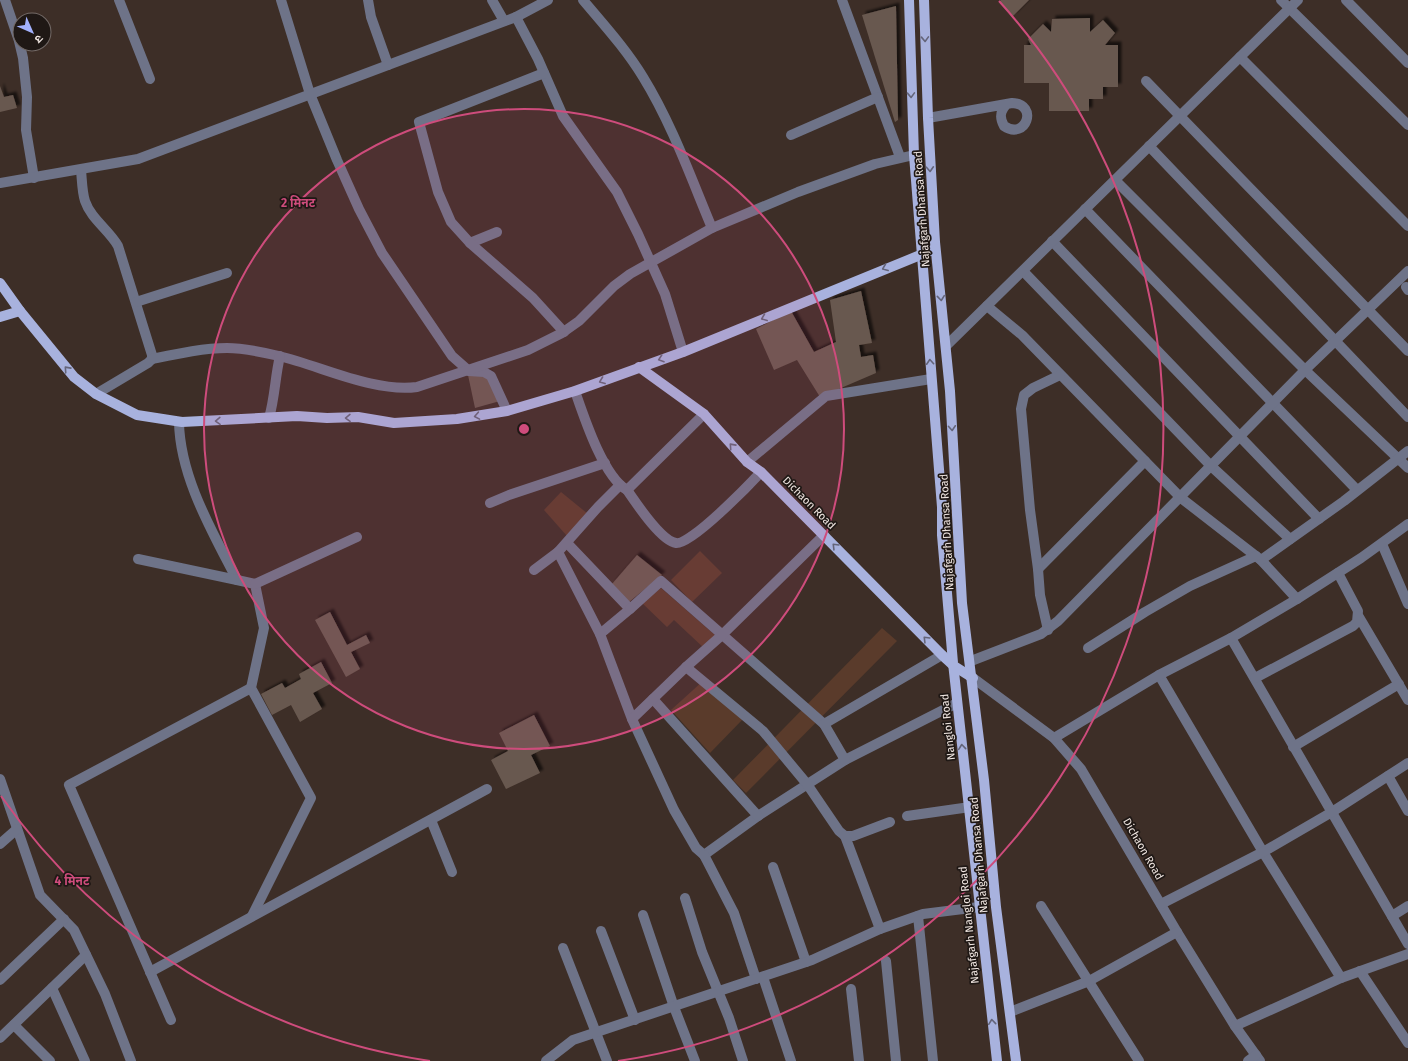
<svg xmlns="http://www.w3.org/2000/svg" width="1408" height="1061" font-family="'Fira Sans','Noto Sans Devanagari',sans-serif">
<style>
.green{fill:#5a3b2b}
.building{fill:#68584f;filter:url(#shadow)}
.lines{fill:none;stroke-linecap:round;stroke-linejoin:round}
.minor{stroke:#6e7388;stroke-width:10}
.major{stroke:#a8b2de;stroke-width:10}
.oneway{stroke:#64657a}
.ring{fill:none;stroke:#ce4c7c;stroke-width:2}
.labels{text-anchor:middle;dominant-baseline:central;stroke-width:3.5;stroke-linejoin:round;paint-order:stroke}
.street-label{font-size:11px;fill:#f0e6e1;stroke:#1f1815}
.centre{fill:#ce4c7c;stroke:#1f1815;stroke-width:2}
.ring-label{font-size:12px;text-anchor:middle;font-weight:bold;fill:#ce4c7c;stroke:#1f1815;stroke-width:3.5;stroke-linejoin:round;paint-order:stroke}
</style>
<defs>
<filter id="shadow"><feDropShadow dx="3.5" dy="-3.5" stdDeviation="1" flood-color="#0009"/></filter>
</defs>
<rect width="100%" height="100%" fill="#3d2e27"/>
<g class="green">
<polygon points="561,492 588,514 567,536 544,510"/>
<polygon points="700,551 722,573 692,602 671,580"/>
<polygon points="661,588 716,636 705,649 674,620 667,627 642,603"/>
<polygon points="882,628 897,641 746,793 733,780"/>
<polygon points="703,681 744,718 710,753 671,710"/>
</g>
<g class="building">
<polygon points="1001,0 1029,0 1013,16 999,2"/>
<polygon points="896,6 898,120 895,122 862,15"/>
<polygon points="1090,18 1090,32 1103,20 1115,33 1105,45 1118,45 1118,87 1103,87 1103,99 1089,99 1089,111 1049,111 1049,83 1024,83 1024,45 1031,45 1028,39 1043,24 1051,32 1052,19"/>
<polygon points="0,86 4,97 13,95 17,108 0,112"/>
<polygon points="861,291 872,343 859,345 861,357 873,355 876,373 820,397 797,360 774,370 756,329 791,311 814,352 836,342 830,300"/>
<polygon points="488,374 500,401 475,408 468,375"/>
<polygon points="637,555 662,575 629,602 612,584"/>
<polygon points="330,612 347,645 366,635 370,643 351,652 360,669 346,677 315,620"/>
<polygon points="321,662 332,683 313,693 322,709 300,722 291,705 272,715 261,694 282,683 285,688 301,679 299,674"/>
<polygon points="534,715 550,746 531,755 540,773 506,789 491,760 508,751 499,733"/>
</g>
<g class="lines">
<g class="minor">
<polyline points="5,0 19,41 23,58 27,97 26,130 34,178"/>
<polyline points="119,0 150,79"/>
<polyline points="281,0 310,94 337,160 359,209 382,253 452,356 469,371 484,372 491,376 507,411"/>
<polyline points="368,0 371,17 388,65"/>
<polyline points="492,0 504,21"/>
<path d="M583 0C604 25 626 49 643 77 672 124 691 178 712 228"/>
<polyline points="842,0 900,157"/>
<polyline points="1281,0 1408,125"/>
<polyline points="1346,0 1408,63"/>
<polyline points="516,17 538,59 563,116 617,192 638,234 665,294 683,352"/>
<polyline points="1240,57 1408,226"/>
<polyline points="1146,81 1408,351"/>
<path d="M928 118 1012 103C1039 104 1026 141 1004 126 999 117 1000 111 1007 104"/>
<polyline points="791,135 878,97"/>
<polyline points="1149,146 1408,417"/>
<path d="M81 170C82 180 82 192 85 201 91 219 109 230 118 246L152 355V359L148 363 96 394"/>
<polyline points="1115,180 1305,370 1408,468"/>
<polyline points="0,183 138,159 516,17 548,0"/>
<polyline points="1085,209 1357,490"/>
<polyline points="497,232 470,243 451,222 438,192 419,122 544,73"/>
<polyline points="1052,241 1319,519"/>
<polyline points="470,243 533,298 564,332"/>
<polyline points="1023,271 1211,466 1290,539"/>
<polyline points="1406,287 1408,290"/>
<polyline points="136,302 227,273"/>
<polyline points="987,306 1022,335 1181,498 1261,560 1297,599"/>
<polyline points="946,346 1298,0"/>
<path d="M152 359C176 354 203 348 227 348 244 348 262 352 279 356 321 366 375 393 417 387L528 350 562 333 579 321 614 286 630 274 712 228 798 192 875 164 914 155"/>
<path d="M575 391C584 417 603 476 627 490L704 414"/>
<path d="M269 418C275 397 275 377 280 356"/>
<path d="M179 422C180 477 212 531 237 580L255 584 264 628 251 688 311 798 252 916"/>
<polyline points="747,462 826,396 931,379"/>
<path d="M627 490C636 503 661 541 676 543 690 546 750 484 761 472"/>
<polyline points="490,503 509,495 605,463"/>
<polyline points="567,543 630,609 600,634"/>
<polyline points="1382,544 1408,604"/>
<polyline points="558,552 600,634 632,719 674,810 696,848 704,855 758,816 845,760 957,703"/>
<polyline points="138,559 237,580"/>
<polyline points="1261,560 1344,501 1408,451"/>
<polyline points="1038,569 1145,461"/>
<polyline points="534,570 558,552 598,507 620,485"/>
<polyline points="255,584 357,537"/>
<polyline points="630,609 661,581 824,724 845,760"/>
<polyline points="1359,617 1408,700"/>
<polyline points="1048,630 1040,595 1038,569 1030,510 1021,409 1024,395 1033,388 1060,375"/>
<polyline points="1231,638 1408,944"/>
<polyline points="1088,648 1145,612 1190,586 1256,556"/>
<polyline points="971,661 1041,634 1058,621 1305,370 1408,271"/>
<polyline points="686,667 763,731 807,784 839,831 845,836 853,836 890,822"/>
<polyline points="1159,675 1263,852 1341,978"/>
<polyline points="973,678 1054,738 1081,769 1177,932 1235,1026 1260,1061"/>
<polyline points="1255,678 1353,626 1357,622 1358,611 1338,573"/>
<polyline points="653,699 758,816"/>
<polyline points="632,719 686,667 722,635 824,535"/>
<polyline points="824,724 942,655"/>
<polyline points="1054,738 1159,675 1231,638 1297,599 1361,558 1408,524"/>
<polyline points="1293,747 1399,684"/>
<polyline points="1388,776 1408,811"/>
<polyline points="0,779 40,895 74,930 105,994 131,1061"/>
<polyline points="907,816 970,807"/>
<polyline points="431,820 452,872"/>
<polyline points="845,836 880,929"/>
<polyline points="0,844 17,829"/>
<polyline points="704,855 734,913 756,979"/>
<polyline points="773,867 806,962"/>
<polyline points="685,898 702,952 729,1018 743,1061"/>
<polyline points="1161,904 1263,852 1332,812 1408,763"/>
<polyline points="1041,906 1139,1061"/>
<polyline points="643,915 674,1007 695,1061"/>
<polyline points="918,916 933,1061"/>
<polyline points="1392,916 1408,906"/>
<polyline points="601,931 635,1020"/>
<polyline points="563,948 607,1061"/>
<polyline points="886,961 896,1061"/>
<polyline points="1360,971 1408,1043"/>
<polyline points="150,972 487,789"/>
<polyline points="763,977 791,1061"/>
<polyline points="0,980 64,919"/>
<polyline points="52,988 85,1061"/>
<polyline points="851,989 859,1061"/>
<polyline points="1010,1012 1089,981 1177,932"/>
<polyline points="171,1020 69,785 251,688"/>
<polyline points="14,1025 50,1061"/>
<polyline points="1235,1026 1341,978 1408,954"/>
<polyline points="0,1038 86,955"/>
<polyline points="546,1061 573,1040 812,960 880,929 923,914 979,907"/>
<polyline points="1248,1061 1256,1055"/>
</g>
<g class="major">
<polyline points="909,0 914,155 942,507 942,535 953,663 997,1061"/>
<polyline points="924,0 928,118 935,242 950,391 962,603 984,780 996,907 1016,1061"/>
<polyline points="0,283 20,311 74,377 96,394 137,415 182,422 297,416 327,418 358,417 394,423 457,419 507,411 575,391 683,352 935,249"/>
<polyline points="0,317 20,311"/>
<polyline points="639,367 704,414 747,462 761,472 942,655 954,666 973,678"/>
</g>
</g>
<defs><path id="oneway-chevron" d="M-2-3.5L2.5 0L-2 3.5" fill="none" stroke-width="1.6" stroke-linecap="round" stroke-linejoin="round"/></defs>
<g class="oneway">
<use href="#oneway-chevron" transform="translate(925 39) rotate(88)"/>
<use href="#oneway-chevron" transform="translate(911 95) rotate(88)"/>
<use href="#oneway-chevron" transform="translate(930 169) rotate(87)"/>
<use href="#oneway-chevron" transform="translate(885 268) rotate(158)"/>
<use href="#oneway-chevron" transform="translate(941 298) rotate(84)"/>
<use href="#oneway-chevron" transform="translate(764 318) rotate(158)"/>
<use href="#oneway-chevron" transform="translate(661 359) rotate(161)"/>
<use href="#oneway-chevron" transform="translate(930 362) rotate(-94)"/>
<use href="#oneway-chevron" transform="translate(67 369) rotate(-132)"/>
<use href="#oneway-chevron" transform="translate(602 381) rotate(159)"/>
<use href="#oneway-chevron" transform="translate(477 416) rotate(170)"/>
<use href="#oneway-chevron" transform="translate(348 418) rotate(179)"/>
<use href="#oneway-chevron" transform="translate(218 421) rotate(178)"/>
<use href="#oneway-chevron" transform="translate(952 428) rotate(86)"/>
<use href="#oneway-chevron" transform="translate(732 446) rotate(-132)"/>
<use href="#oneway-chevron" transform="translate(835 546) rotate(-135)"/>
<use href="#oneway-chevron" transform="translate(926 639) rotate(-135)"/>
<use href="#oneway-chevron" transform="translate(962 747) rotate(-96)"/>
<use href="#oneway-chevron" transform="translate(992 1022) rotate(-96)"/>
</g>
<circle cx="524" cy="429" r="320" fill="#ce4c7c" fill-opacity=".12"/>
<g class="ring">
<circle cx="524" cy="429" r="320"/>
<path d="M430 1061A639 639 0 0 1 1 796M999 1A639 639 0 0 1 618 1061"/>
</g>
<g class="labels">
<g class="street-label">
<text transform="translate(922 209) rotate(-94)">Najafgarh Dhansa Road</text>
<text transform="translate(809 503) rotate(45)">Dichaon Road</text>
<text transform="translate(947 532) rotate(-93)">Najafgarh Dhansa Road</text>
<text transform="translate(948 727) rotate(-96)">Nangloi Road</text>
<text transform="translate(1143 849) rotate(60)">Dichaon Road</text>
<text transform="translate(979 855) rotate(-95)">Najafgarh Dhansa Road</text>
<text transform="translate(969 925) rotate(-96)">Najafgarh Nangloi Road</text>
</g>
</g>
<circle cx="524" cy="429" r="6" class="centre"/>
<g class="ring-label">
<text x="298" y="207">2 मिनट</text>
<text x="72" y="885">4 मिनट</text>
</g>
<g transform="translate(32 32) rotate(135)"><circle r="19" fill="#1f1815" stroke="#736a67"/>
<path d="M0-3L7 15L0 10L-7 15Z" fill="#a3b2fd"/>
<text y="-6" font-size="11" font-weight="bold" text-anchor="middle" fill="#f0e6e1">उ</text>
</g>
</svg>
